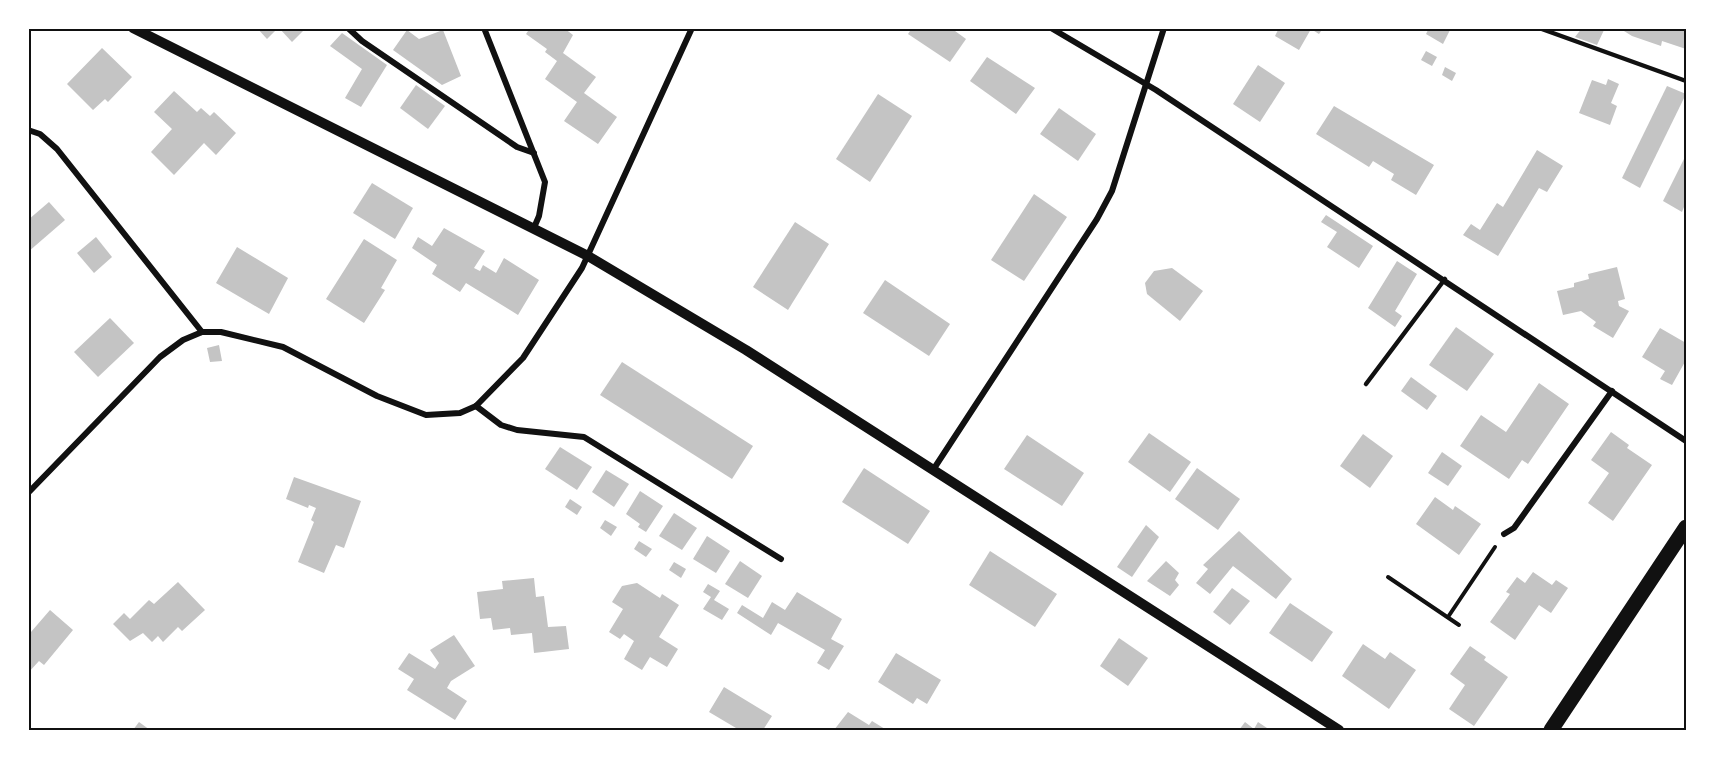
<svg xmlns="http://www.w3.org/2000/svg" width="1715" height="759" font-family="'Public Sans',sans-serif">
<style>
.building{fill:#c4c4c4}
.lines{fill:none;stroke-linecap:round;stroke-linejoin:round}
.path{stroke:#111;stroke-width:4}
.service{stroke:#111;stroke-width:4.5}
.minor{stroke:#111;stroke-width:6}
.tertiary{stroke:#111;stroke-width:10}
.primary{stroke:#111;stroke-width:15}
.neatline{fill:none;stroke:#111;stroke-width:2}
</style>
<rect width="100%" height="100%" fill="#fff"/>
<g class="building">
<polygon points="257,28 278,28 267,39"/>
<polygon points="279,28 306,28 292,42"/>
<polygon points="530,28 564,28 573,35 563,53 596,77 584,93 617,117 598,144 564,121 577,102 545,79 557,61 545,52 547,49 526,34"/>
<polygon points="912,28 951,28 966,39 950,62 908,34"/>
<polygon points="1279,28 1323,28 1319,34 1311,29 1299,50 1275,36"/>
<polygon points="1429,28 1451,28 1443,44 1426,34"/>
<polygon points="1582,28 1604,30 1597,45 1575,37"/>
<polygon points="1625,28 1686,28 1686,49 1662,41 1661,46 1632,36 1624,31"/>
<polygon points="407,30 419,39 443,30 461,76 442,85 393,50"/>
<polygon points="342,33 387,65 361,107 345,98 362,69 330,46"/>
<polygon points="102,48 132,77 108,102 105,99 93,110 67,84"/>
<polygon points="1426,51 1437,57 1432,66 1421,60"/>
<polygon points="987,57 1035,88 1016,114 970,81"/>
<polygon points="1258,65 1285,83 1260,122 1233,104"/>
<polygon points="1445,67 1456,73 1452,81 1442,75"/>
<polygon points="1608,79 1619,84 1611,103 1617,106 1610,125 1579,113 1592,80 1606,85"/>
<polygon points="416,85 445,106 428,129 400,108"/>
<polygon points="1667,86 1686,94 1640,188 1622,178"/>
<polygon points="174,91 197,112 201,108 210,116 214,112 236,133 216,155 204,143 174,175 151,152 172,129 154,112"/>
<polygon points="878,94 912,116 870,182 836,159"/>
<polygon points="1334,106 1434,165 1416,195 1391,180 1394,174 1373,161 1369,167 1316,134"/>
<polygon points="1059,108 1096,134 1078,161 1040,134"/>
<polygon points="1537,150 1563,166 1547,192 1539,188 1498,256 1463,235 1471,224 1480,230 1497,203 1503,207"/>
<polygon points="1686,155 1686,202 1682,212 1663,201"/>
<polygon points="372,183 413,208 395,239 353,213"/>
<polygon points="1034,194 1067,217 1024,281 991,260"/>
<polygon points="49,202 65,220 28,252 28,220"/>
<polygon points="1326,215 1373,246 1359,268 1327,247 1337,232 1321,222"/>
<polygon points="795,222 829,244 788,310 753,287"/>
<polygon points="444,228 485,251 474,268 480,271 483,265 496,273 504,258 539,280 518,315 466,283 460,292 432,274 437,265 412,248 418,237 432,246"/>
<polygon points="96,237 112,257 94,273 77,253"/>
<polygon points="364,239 397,260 381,288 385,290 364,323 326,299"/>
<polygon points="237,247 288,278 269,314 216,283"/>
<polygon points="1397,261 1417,274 1395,311 1402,316 1395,327 1368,308"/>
<polygon points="1617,267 1625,299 1618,301 1619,306 1629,311 1613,338 1593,326 1596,322 1581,311 1563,315 1557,291 1574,287 1574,283 1589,279 1588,274"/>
<polygon points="1172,268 1203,291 1180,321 1147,294 1145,283 1154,271"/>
<polygon points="885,280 950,324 929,356 863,313"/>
<polygon points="110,318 134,343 98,377 74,352"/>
<polygon points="1456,327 1494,354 1467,391 1429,365"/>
<polygon points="1660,328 1686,343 1686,360 1672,385 1660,379 1665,371 1642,357"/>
<polygon points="219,345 222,361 210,362 207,348"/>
<polygon points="622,362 753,446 732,479 600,395"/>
<polygon points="1411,377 1437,396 1427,410 1401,391"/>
<polygon points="1539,383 1569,404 1528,464 1522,460 1509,479 1460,446 1481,415 1506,432"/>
<polygon points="1611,432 1629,445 1627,448 1652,465 1613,521 1588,503 1609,473 1591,460"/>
<polygon points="1149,433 1191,462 1170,492 1128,462"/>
<polygon points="1363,434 1393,456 1370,488 1340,466"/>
<polygon points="1027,435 1084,473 1062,506 1004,469"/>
<polygon points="560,447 592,467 577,490 545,469"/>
<polygon points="1442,452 1462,466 1448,486 1428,473"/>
<polygon points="864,468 930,511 908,544 842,502"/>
<polygon points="1197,468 1240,499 1218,530 1175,499"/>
<polygon points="606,470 629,484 614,507 592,492"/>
<polygon points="294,477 361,501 344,548 336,545 324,573 298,562 314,522 311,520 316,508 309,505 308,508 286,499"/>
<polygon points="640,491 663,506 646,532 638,527 640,524 626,514"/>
<polygon points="1435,497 1453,510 1455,506 1481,524 1459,555 1416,524"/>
<polygon points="570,499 582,507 577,515 565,507"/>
<polygon points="674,513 697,528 682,550 659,536"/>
<polygon points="605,520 617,527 611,536 600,528"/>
<polygon points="1146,525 1159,537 1132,577 1117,567"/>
<polygon points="1239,531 1292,579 1276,599 1233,566 1210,594 1196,583 1208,569 1203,565"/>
<polygon points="707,536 730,551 716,573 693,559"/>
<polygon points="639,541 652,549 646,557 634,549"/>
<polygon points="990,551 1057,594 1035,627 969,585"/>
<polygon points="740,561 762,576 748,598 725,584"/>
<polygon points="1166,561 1179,573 1175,580 1179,585 1170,596 1147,581"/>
<polygon points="674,562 686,569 681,578 669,570"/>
<polygon points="1533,572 1552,585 1556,580 1568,588 1551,613 1539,605 1515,640 1490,622 1510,594 1506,592 1517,577 1525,583"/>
<polygon points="534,578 536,597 544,596 548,627 566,626 569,649 534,653 532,633 511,635 510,628 493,630 491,618 480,619 477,592 503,589 502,581"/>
<polygon points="178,582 205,610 182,631 178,627 163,642 158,636 152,642 143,633 130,641 113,624 124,613 130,619 149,600 154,604"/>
<polygon points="637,583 660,598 662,594 679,605 659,637 678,649 667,667 650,657 642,670 624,659 634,641 624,634 620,639 609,632 623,609 612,602 622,586"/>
<polygon points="708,584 720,591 714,600 729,609 722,620 703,609 711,597 703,592"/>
<polygon points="1232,588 1250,601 1230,625 1213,612"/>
<polygon points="797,592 842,619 831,639 844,646 829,670 817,663 825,650 778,623 771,635 737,613 742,605 763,618 772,602 785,610"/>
<polygon points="1290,603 1333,632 1312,662 1269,633"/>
<polygon points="50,610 73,630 44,665 39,661 28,673 28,630 31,632"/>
<polygon points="454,635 475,666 451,681 447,688 467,701 455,720 407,690 414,679 398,669 409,653 435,669 439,663 430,650"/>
<polygon points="1119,638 1148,658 1128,686 1100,666"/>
<polygon points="1363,644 1385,659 1390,652 1416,670 1389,709 1342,676"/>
<polygon points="1470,646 1486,657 1484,660 1508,677 1474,726 1449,709 1465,685 1450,674"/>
<polygon points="896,653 941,680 927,704 917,698 913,704 878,682"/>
<polygon points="724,687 772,716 763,730 735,730 736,728 709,712"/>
<polygon points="848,712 869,725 872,721 885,729 834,730"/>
<polygon points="139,722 150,730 133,730"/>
<polygon points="1245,722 1254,729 1258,722 1270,730 1239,730"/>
</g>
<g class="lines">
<g class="path">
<polyline points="1388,577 1459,625"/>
<polyline points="1448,617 1495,547"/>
</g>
<g class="service">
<polyline points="1539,28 1686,81"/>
<polyline points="1366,384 1445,279"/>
</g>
<g class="minor">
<polyline points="348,28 362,41 517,147 534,153"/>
<polyline points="484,28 545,182 539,216 533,230"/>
<polyline points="1051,28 1156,90 1686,441"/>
<polyline points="28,130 40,134 57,149 202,332"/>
<polyline points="476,406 501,425 517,430 584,437 781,559"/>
<polyline points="933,470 1097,219 1112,191 1164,28"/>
<polyline points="28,493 160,357 183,340 202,332 221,332 283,347 377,396 426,415 460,413 476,406 523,358 582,268 692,28"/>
<polyline points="1504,534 1514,528 1612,391"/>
</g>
<polyline class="tertiary" points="133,28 588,256 746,350 1339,730"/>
<polyline class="primary" points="1551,730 1686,527"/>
</g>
<rect width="1715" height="759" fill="none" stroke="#ffffff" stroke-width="60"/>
<rect x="30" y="30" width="1655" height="699" class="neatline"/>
</svg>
